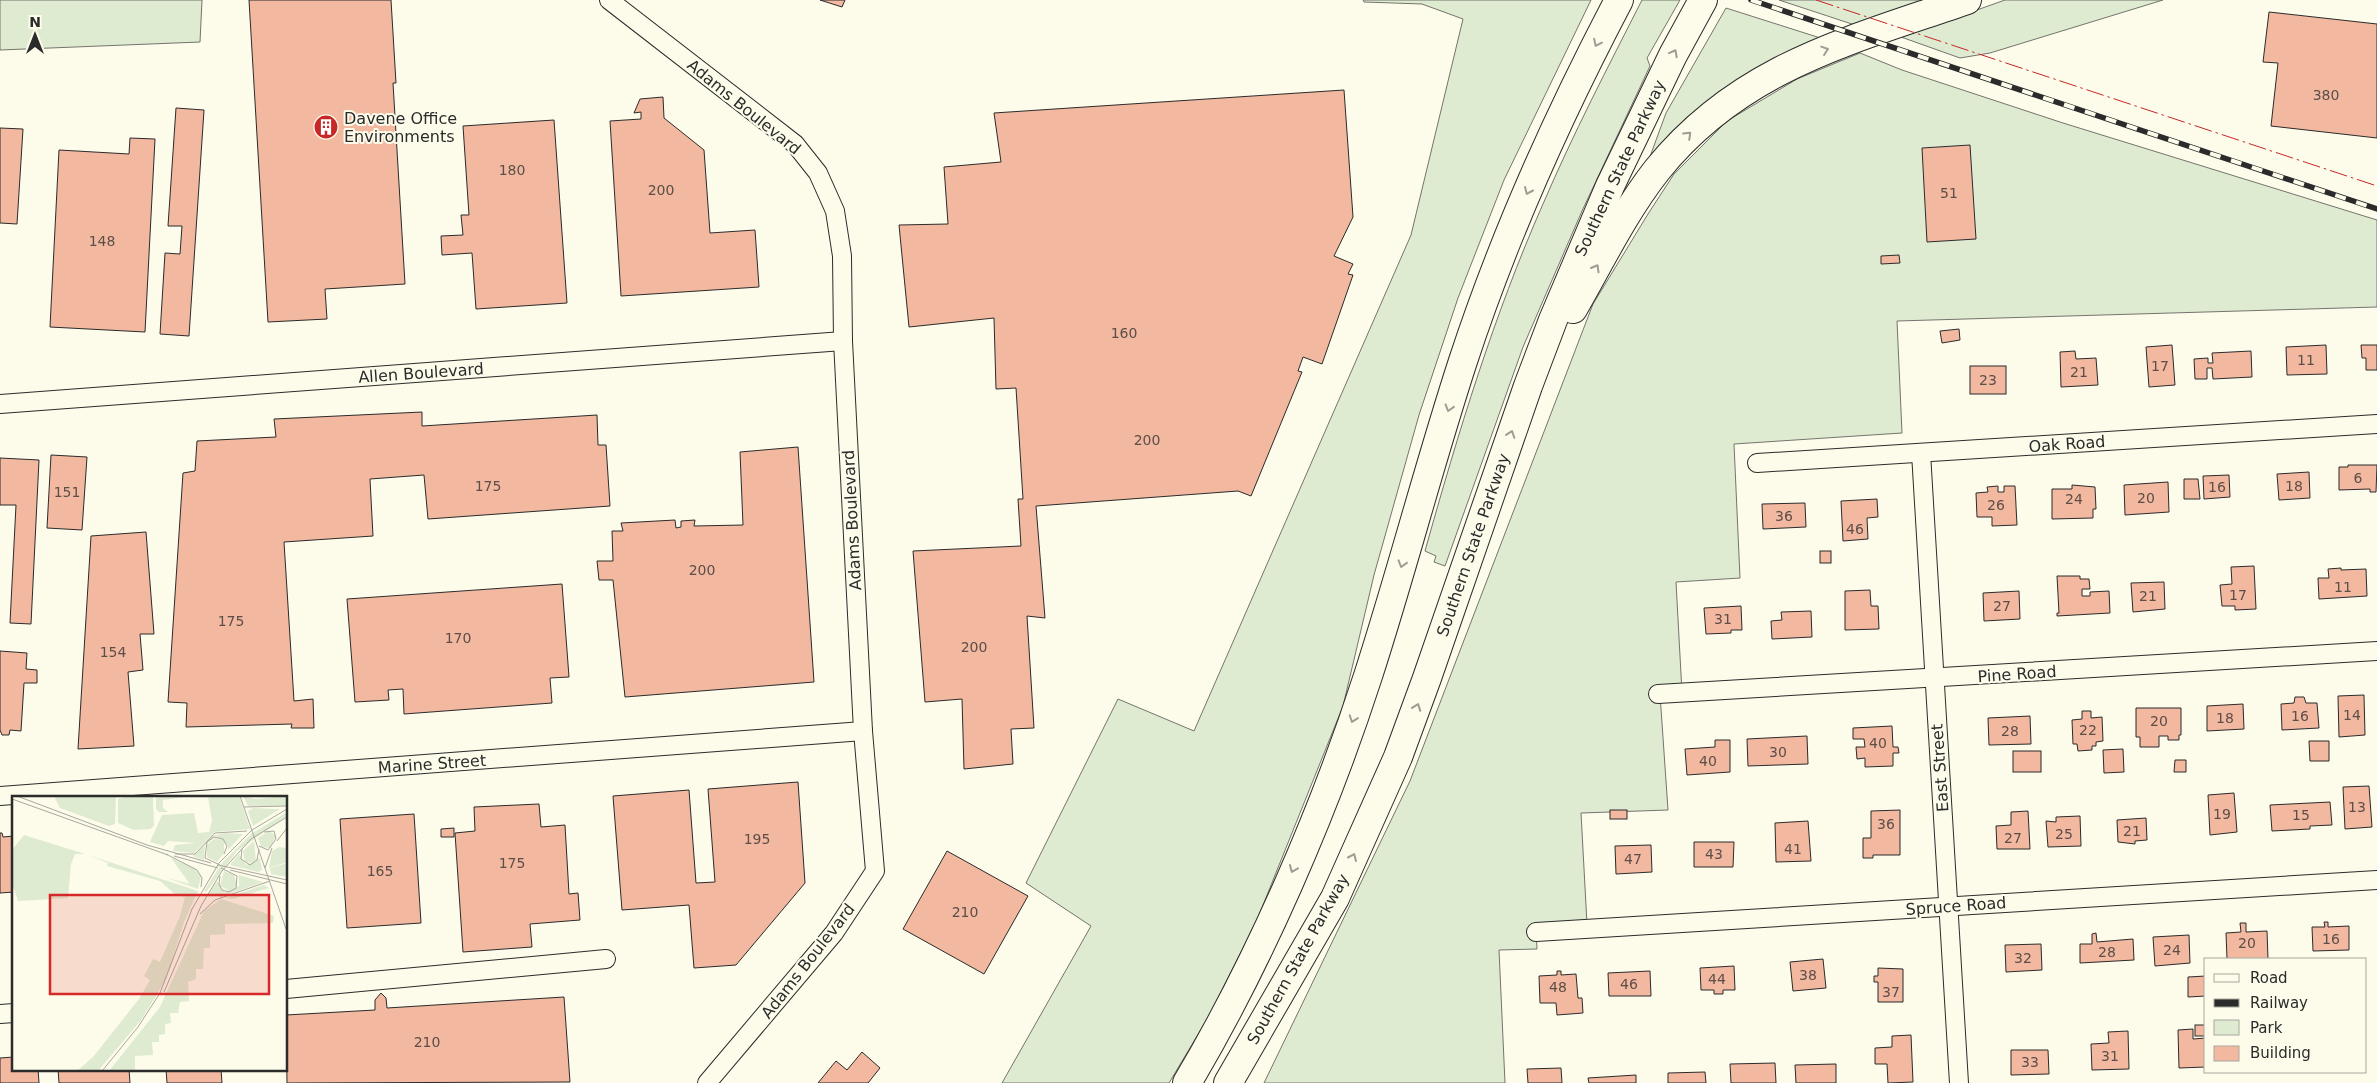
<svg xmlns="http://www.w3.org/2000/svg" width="2377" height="1083" font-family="'DejaVu Sans',sans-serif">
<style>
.green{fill:#deebd1;stroke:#74746e}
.building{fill:#f2b8a0;stroke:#2b2b2b}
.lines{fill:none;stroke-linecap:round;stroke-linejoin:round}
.minor-casing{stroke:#2b2b2b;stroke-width:20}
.motorway-casing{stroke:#2b2b2b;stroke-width:30}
.minor{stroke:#fdfbea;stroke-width:18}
.motorway{stroke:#fdfbea;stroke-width:28}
.rail-casing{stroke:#2b2b2b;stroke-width:5.5}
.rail{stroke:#fdfbea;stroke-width:4;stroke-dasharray:11;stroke-linecap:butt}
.power{stroke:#c62828;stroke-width:1;stroke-dasharray:18 4 2.5 4;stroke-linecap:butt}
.oneway{stroke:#9e9d94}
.labels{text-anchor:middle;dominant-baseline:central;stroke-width:4;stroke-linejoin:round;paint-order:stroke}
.number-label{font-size:14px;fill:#5d4e48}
.street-label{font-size:16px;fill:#2b2b2b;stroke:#fdfbea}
.poi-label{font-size:16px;fill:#2b2b2b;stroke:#fdfbea;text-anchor:start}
.inset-road{fill:none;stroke:#a9a89e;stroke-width:1}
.view{fill:#d62828;fill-opacity:0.15;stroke:#d62828;stroke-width:2.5}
.inset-edge{fill:none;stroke:#2b2b2b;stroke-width:2.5}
</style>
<rect width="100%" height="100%" fill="#fdfbea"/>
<g class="green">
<polygon points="0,0 202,0 200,42 0,50"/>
<polygon points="1363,0 1591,0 1504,180 1458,298 1419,415 1374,575 1343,706 1257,920 1209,1016 1169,1083 1002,1083 1091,926 1026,883 1118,699 1194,731 1411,235 1463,19 1422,4 1364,2"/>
<path d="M1642 0H1680L1647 58 1650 66 1582 211 1523 347 1445 566 1434 562 1436 556 1425 551C1458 433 1494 315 1543 204 1573 134 1608 67 1642 0Z"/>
<polygon points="1779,0 1945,0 1864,28"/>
<polygon points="2005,0 2163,0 1990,53 1960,58 1901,37"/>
<polygon points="1726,8 1833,42 1648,162 1666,113"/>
<polygon points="1860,53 1902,70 2063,123 2377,220 2377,307 1897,321 1902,433 1734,444 1740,578 1676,582 1682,693 1660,694 1668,810 1581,813 1587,924 1536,929 1537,949 1499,950 1505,1083 1264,1083 1410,781 1593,304 1648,214 1674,174 1727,121 1797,79"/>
</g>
<g class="building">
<polygon points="249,0 391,0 396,83 393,83 405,284 325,289 327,319 268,322"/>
<polygon points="820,0 845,0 842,7"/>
<polygon points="2269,12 2377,24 2377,138 2271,126 2278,63 2263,62"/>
<polygon points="1344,90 1353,217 1334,256 1353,264 1348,274 1353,275 1322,364 1303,357 1298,371 1302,372 1251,496 1238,491 1036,506 1045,618 1027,616 1034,728 1011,729 1013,764 964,769 962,699 925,702 913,551 1021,546 1018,499 1023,499 1016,388 996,389 994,318 909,327 899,225 948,224 944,167 1001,162 994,113"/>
<polygon points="663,97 664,118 704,150 710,233 755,230 759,287 621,296 610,121 641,119 641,112 634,113 640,99"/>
<polygon points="176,108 204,110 189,336 160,334 165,253 180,254 182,226 168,226"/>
<polygon points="554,120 567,303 476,309 472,253 442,255 441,236 463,235 461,215 469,215 463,126"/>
<polygon points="0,128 23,129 17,224 0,223"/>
<polygon points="130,138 155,139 145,332 50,327 59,150 129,154"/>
<polygon points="1970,145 1976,239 1927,242 1922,148"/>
<polygon points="1899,255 1900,263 1881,264 1881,256"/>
<polygon points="1959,329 1960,340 1942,343 1940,331"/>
<polygon points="2172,345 2175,385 2149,387 2146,347"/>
<polygon points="2326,345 2327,374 2287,375 2286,347"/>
<polygon points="2361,345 2377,345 2377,370 2366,370 2366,358 2362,358"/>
<polygon points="2075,351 2076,359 2096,358 2098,385 2061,387 2060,352"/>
<polygon points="2251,351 2252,377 2213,379 2212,368 2207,368 2207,379 2195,379 2194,359 2208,358 2208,363 2213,363 2212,353"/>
<rect x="1970" y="366" width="36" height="28"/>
<polygon points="422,412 422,426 597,415 598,445 606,445 610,506 428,519 424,475 370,479 373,536 284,542 294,701 313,699 314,728 291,728 292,724 186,727 187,703 168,702 183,473 195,471 197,441 276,437 274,419"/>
<polygon points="798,447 814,682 625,697 613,580 599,580 597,561 613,561 612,531 623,531 621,523 675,520 676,528 681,527 681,521 695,520 694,526 743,525 740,452"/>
<polygon points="51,455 87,457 82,530 47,528"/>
<polygon points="0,458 39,460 31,624 10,623 16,505 0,505"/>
<polygon points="2348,465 2377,465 2376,492 2370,492 2370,489 2339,490 2339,467 2348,467"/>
<polygon points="2309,472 2310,498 2279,500 2277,474"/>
<polygon points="2229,475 2230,497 2204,499 2203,476"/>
<polygon points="2184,479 2198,479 2200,499 2184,499"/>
<polygon points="2168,482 2169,512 2125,515 2124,485"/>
<polygon points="2072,485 2095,487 2096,509 2093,509 2093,518 2052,519 2052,489 2072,489"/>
<polygon points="1998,486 1998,492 2004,492 2004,486 2015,486 2017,525 1992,526 1992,517 1977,517 1976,493 1988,492 1987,487"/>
<polygon points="1877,499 1878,517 1867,518 1868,539 1843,541 1841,501"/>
<polygon points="1805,503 1806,527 1763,529 1762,504"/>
<polygon points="146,532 154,634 140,634 143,670 128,672 134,746 78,749 91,536"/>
<rect x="1820" y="551" width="11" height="12"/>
<polygon points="2254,566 2256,609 2235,610 2235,606 2222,606 2220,585 2232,584 2231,567"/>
<polygon points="2341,568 2341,570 2366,569 2367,596 2319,599 2318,578 2329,578 2328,569"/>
<polygon points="2057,576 2080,576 2080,579 2089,579 2090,589 2082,589 2082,596 2090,596 2090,592 2109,591 2110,613 2057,616 2057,613 2059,613"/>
<polygon points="2164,582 2165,609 2133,612 2131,583"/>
<polygon points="562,584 569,677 550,678 552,703 404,714 403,689 388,690 389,700 355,702 347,599"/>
<polygon points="1870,590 1871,606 1878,606 1879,629 1845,630 1845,591"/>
<polygon points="2019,591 2020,619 1984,621 1983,593"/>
<polygon points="1741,606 1742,630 1731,630 1731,633 1706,634 1704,608"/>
<polygon points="1811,611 1812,637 1772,639 1771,621 1782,620 1781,612"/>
<polygon points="0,651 27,653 26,669 37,670 37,683 24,683 21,731 10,730 9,735 2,735 0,730"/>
<polygon points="2364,695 2365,735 2339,737 2338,696"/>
<polygon points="2295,697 2304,697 2306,703 2317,703 2319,728 2282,730 2281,704 2294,703"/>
<polygon points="2243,704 2244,729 2207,731 2207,706"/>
<polygon points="2136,708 2181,708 2181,735 2179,735 2179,740 2168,740 2168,736 2159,736 2159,747 2140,747 2140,737 2136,737"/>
<polygon points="2082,711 2091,711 2091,718 2102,717 2103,741 2096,742 2096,746 2092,746 2092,750 2078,751 2077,744 2073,744 2072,720 2082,719"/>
<polygon points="2030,716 2031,744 1989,745 1988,718"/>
<polygon points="1892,726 1893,747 1898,747 1899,753 1893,753 1893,766 1865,767 1865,758 1857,759 1856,747 1865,747 1864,739 1853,739 1853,728"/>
<polygon points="1807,736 1808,764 1748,766 1747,739"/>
<polygon points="1715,740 1730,740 1730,772 1687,775 1685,749 1715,747"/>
<polygon points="2309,741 2329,741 2329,761 2310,761"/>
<polygon points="2123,749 2124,772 2104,773 2103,750"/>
<rect x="2013" y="751" width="28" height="21"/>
<polygon points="2175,760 2186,760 2186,772 2174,772"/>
<polygon points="798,782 805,883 736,965 694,968 689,905 622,910 613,796 689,790 696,883 715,882 708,789"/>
<polygon points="2369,786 2372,827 2345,829 2343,787"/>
<polygon points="2234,793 2237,832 2210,835 2208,795"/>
<polygon points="2330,802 2332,825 2310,826 2310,829 2272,831 2270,805"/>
<polygon points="539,804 541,827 565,825 569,894 578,893 580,920 530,924 532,947 463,952 455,833 475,831 474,807"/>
<rect x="1610" y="810" width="17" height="9"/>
<polygon points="1900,810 1900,855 1873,855 1873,858 1863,858 1863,838 1871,838 1871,811"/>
<polygon points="2028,811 2030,849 1997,849 1996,826 2011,825 2011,812"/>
<polygon points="414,814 421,923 347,928 340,819"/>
<polygon points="2080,816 2081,846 2048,847 2046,821 2056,822 2056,817"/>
<polygon points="2146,818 2147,840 2135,841 2135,844 2118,842 2117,820"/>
<polygon points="1808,821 1811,861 1776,862 1775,823"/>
<polygon points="454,828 454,837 441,837 441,829"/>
<polygon points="0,833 2,833 3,837 14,836 14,892 0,893"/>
<polygon points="1694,842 1734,842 1733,867 1694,867"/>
<polygon points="1651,845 1652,872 1616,874 1615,846"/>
<polygon points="947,851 1028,896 984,974 903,929"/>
<polygon points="2324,922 2328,922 2328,927 2349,926 2349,950 2313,951 2312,927 2325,927"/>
<polygon points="2240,923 2246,923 2246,932 2267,931 2268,959 2227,959 2226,933 2241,932"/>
<polygon points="2096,933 2097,942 2133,939 2134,960 2080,963 2080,944 2092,944 2092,934"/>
<polygon points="2189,935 2190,963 2155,966 2153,937"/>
<polygon points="2041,944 2042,970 2006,972 2005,945"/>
<polygon points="1823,959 1826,988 1793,991 1790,962"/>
<polygon points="1734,966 1735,990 1723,990 1723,994 1714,994 1714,990 1701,990 1700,968"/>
<polygon points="1878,968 1903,969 1903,1002 1878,1002 1878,982 1874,982 1874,976 1878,976"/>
<polygon points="1557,971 1561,971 1561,975 1576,974 1578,998 1582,998 1583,1013 1557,1015 1556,1003 1540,1003 1539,976 1557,975"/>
<polygon points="1650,971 1651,996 1609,996 1608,973"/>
<polygon points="2206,976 2206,996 2188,997 2188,977"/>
<polygon points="381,993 386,998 387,1008 564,997 570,1082 287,1083 286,1015 375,1010 375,1000"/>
<rect x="2195" y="1025" width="11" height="11"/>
<polygon points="2193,1029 2193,1039 2206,1038 2206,1067 2179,1068 2178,1030"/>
<polygon points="2128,1031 2129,1069 2092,1070 2091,1044 2109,1043 2108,1032"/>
<polygon points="1911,1035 1913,1082 1888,1083 1887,1064 1875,1064 1875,1048 1892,1047 1892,1036"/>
<polygon points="2011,1050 2048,1050 2049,1074 2011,1075"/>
<polygon points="862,1052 880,1068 868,1083 818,1083 836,1061 847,1070"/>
<polygon points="14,1057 14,1069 38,1069 39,1083 0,1083 0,1058"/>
<polygon points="1775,1063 1776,1083 1731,1083 1730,1064"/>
<polygon points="1836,1064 1836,1083 1796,1083 1795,1065"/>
<polygon points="1561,1068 1562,1083 1528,1083 1527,1069"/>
<polygon points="58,1069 129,1069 130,1083 59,1083"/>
<polygon points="166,1069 221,1069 222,1083 167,1083"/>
<polygon points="1705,1072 1706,1083 1668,1083 1668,1073"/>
<polygon points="1636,1075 1636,1083 1589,1083 1588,1078"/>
</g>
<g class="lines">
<defs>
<g id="minor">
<polyline points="609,0 795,144 818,173 835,211 842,256 843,341 863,731 875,871 834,933 707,1083"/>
<polyline points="0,404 843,341"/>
<polyline points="1921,453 1959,1083"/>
<polyline points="1757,463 2377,424"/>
<polyline points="1658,694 2377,651"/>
<polyline points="0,796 863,731"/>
<polyline points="1536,932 2377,880"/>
<polyline points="286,989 606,959"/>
<polyline points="0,1014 14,1013"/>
</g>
<g id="motorway">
<path d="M1573 309C1600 262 1624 212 1657 170 1740 67 1849 41 1967 0"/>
<path d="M1187 1083C1260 960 1324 812 1368 676 1402 571 1429 465 1463 361 1504 236 1558 116 1619 0"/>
<polyline points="1228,1083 1335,898 1398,757 1427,678 1528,386 1553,320 1610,186 1673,55 1703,0"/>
</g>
</defs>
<use href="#minor" class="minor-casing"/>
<use href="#motorway" class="motorway-casing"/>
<use href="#minor" class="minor"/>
<use href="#motorway" class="motorway"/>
<defs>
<polyline id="rail" points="1751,0 2377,209"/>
</defs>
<use href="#rail" class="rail-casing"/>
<use href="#rail" class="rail"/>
<polyline class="power" points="1816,0 2377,186"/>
</g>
<defs><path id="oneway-chevron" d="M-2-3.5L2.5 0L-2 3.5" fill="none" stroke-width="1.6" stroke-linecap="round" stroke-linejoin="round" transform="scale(1.25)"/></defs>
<g class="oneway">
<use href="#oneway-chevron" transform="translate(1597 43) rotate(116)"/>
<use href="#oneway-chevron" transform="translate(1825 50) rotate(-19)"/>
<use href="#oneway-chevron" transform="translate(1674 53) rotate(-62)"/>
<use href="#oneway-chevron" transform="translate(1688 135) rotate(-44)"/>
<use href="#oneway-chevron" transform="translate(1528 191) rotate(114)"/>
<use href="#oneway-chevron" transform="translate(1596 268) rotate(-60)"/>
<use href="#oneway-chevron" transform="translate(1449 408) rotate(107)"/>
<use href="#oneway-chevron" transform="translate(1511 434) rotate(-71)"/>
<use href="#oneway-chevron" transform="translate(1402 564) rotate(107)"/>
<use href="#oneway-chevron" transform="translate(1417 707) rotate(-70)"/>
<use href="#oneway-chevron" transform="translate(1353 719) rotate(109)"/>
<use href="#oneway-chevron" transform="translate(1353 857) rotate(-66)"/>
<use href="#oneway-chevron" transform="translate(1293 869) rotate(113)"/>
</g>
<defs>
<symbol id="building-disc" viewBox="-11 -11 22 22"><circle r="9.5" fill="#c62828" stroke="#fdfbea"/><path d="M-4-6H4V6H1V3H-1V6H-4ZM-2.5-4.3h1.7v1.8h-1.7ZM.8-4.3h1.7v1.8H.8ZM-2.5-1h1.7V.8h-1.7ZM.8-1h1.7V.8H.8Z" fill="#fff"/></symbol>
</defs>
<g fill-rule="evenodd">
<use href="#building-disc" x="312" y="113" width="28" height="28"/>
</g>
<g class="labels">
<g class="number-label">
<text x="2326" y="95">380</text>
<text x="512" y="170">180</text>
<text x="661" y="190">200</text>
<text x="1949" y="193">51</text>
<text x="102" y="241">148</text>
<text x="1124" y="333">160</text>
<text x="2306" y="360">11</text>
<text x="2160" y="366">17</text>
<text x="2079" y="372">21</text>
<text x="1988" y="380">23</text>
<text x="1147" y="440">200</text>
<text x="2358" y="478">6</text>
<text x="488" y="486">175</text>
<text x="2294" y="486">18</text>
<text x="2217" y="487">16</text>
<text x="67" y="492">151</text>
<text x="2146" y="498">20</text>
<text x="2074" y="499">24</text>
<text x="1996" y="505">26</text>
<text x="1784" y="516">36</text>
<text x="1855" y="529">46</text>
<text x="702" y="570">200</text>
<text x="2343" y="587">11</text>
<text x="2238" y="595">17</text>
<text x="2148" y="596">21</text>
<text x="2002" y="606">27</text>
<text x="1723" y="619">31</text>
<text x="231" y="621">175</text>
<text x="458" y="638">170</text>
<text x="974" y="647">200</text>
<text x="113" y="652">154</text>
<text x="2352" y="715">14</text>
<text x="2300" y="716">16</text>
<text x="2225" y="718">18</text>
<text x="2159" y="721">20</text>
<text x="2088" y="730">22</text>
<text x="2010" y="731">28</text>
<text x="1878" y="743">40</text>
<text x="1778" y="752">30</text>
<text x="1708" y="761">40</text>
<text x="2357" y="807">13</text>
<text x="2222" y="814">19</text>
<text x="2301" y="815">15</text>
<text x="1886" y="824">36</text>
<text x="2132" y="831">21</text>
<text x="2064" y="834">25</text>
<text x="2013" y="838">27</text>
<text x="757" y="839">195</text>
<text x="1793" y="849">41</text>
<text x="1714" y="854">43</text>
<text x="1633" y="859">47</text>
<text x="512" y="863">175</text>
<text x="380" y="871">165</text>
<text x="965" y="912">210</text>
<text x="2331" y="939">16</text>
<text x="2247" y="943">20</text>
<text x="2172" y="950">24</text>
<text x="2107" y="952">28</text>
<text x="2023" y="958">32</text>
<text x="1808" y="975">38</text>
<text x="1717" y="979">44</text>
<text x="1629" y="984">46</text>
<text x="1558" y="987">48</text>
<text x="1891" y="992">37</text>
<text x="427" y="1042">210</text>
<text x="2110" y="1056">31</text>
<text x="2030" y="1062">33</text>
</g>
<g class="street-label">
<text transform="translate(744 107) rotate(39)">Adams Boulevard</text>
<text transform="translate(1620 168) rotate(-65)">Southern State Parkway</text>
<text transform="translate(421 373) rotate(-4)">Allen Boulevard</text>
<text transform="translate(2067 444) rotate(-4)">Oak Road</text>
<text transform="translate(852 520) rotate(-93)">Adams Boulevard</text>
<text transform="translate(1473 545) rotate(-71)">Southern State Parkway</text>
<text transform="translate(2017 674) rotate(-4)">Pine Road</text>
<text transform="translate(432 764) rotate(-4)">Marine Street</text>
<text transform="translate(1940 768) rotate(-94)">East Street</text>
<text transform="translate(1956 906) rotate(-4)">Spruce Road</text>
<text transform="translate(1298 959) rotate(-61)">Southern State Parkway</text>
<text transform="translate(808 961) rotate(-52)">Adams Boulevard</text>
</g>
<g class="poi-label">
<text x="344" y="118">Davene Office<tspan x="344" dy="18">Environments</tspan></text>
</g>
</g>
<g transform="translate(12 796)">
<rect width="275" height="275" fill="#fdfbea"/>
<path d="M42 0H104L103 28 97 30 48 12ZM180 0 151 4V12L156 16H147L144 13V0ZM196 0H227L238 33 203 36 182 57 161 55 163 49 184 47 156 45 152 50 138 46 150 19 182 17 186 37 197 36 200 25ZM231 0 243 3 275 0V10H236ZM113 1H141L142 30 138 33 122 34 106 27V3ZM241 12 262 13H268L241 30 236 15ZM275 16V20L225 55 194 96 192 95 210 67 239 38ZM257 35 264 40 258 52 249 51 246 42ZM213 37 231 38 216 54V49L204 40 193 49 192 64 181 60 200 40ZM12 39 73 58H63L59 68 56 102 6 105 0 87V54ZM203 42 212 45V57L205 66 195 61V49ZM242 45 244 65 233 67 231 55ZM267 51 274 52 275 66 257 72 260 55ZM227 58 234 69 248 62 250 74 246 76 218 69ZM76 59 186 95 172 126 154 183 130 223 86 275H65L81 261 127 203 138 184 132 180 141 163 148 166 168 120 173 101 164 99 148 85 95 70 96 67ZM159 62 182 72 189 81 186 93 152 81 178 88ZM275 67V81L259 78 258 72ZM212 75 222 79 225 89 218 95 208 90ZM227 79 251 86 209 101 197 97 205 85 212 96 227 90ZM252 89 257 92 221 103 213 102ZM209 103 262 120 261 127 213 128V138L198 139V152H192L191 173H184V183L176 186 177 205 168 206 166 217H158L159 227 153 228V238L147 239V246H140L141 259 123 260V275H97L148 211 192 115Z" fill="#deebd1"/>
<path class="inset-road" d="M5 0 135 49 199 67M228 0 274 133M0 3 156 59M232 11 275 10M265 45 275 32M247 50 256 54 264 43 262 35 252 36M230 53 229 63 238 69 245 64 247 53M154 58 185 74 190 82 189 91M163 58H183L203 37 235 35M162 60 206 72M206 69 275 84M208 69 193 62 195 46 202 41 211 43 215 50 212 58M253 72 260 52M218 74 275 88M208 80 207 88 210 94 217 96 224 92 225 80 209 72M188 118 203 104 258 85M152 196 189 110 210 75 239 43 275 21M90 275 126 231 148 197 180 113 207 67 240 34 275 13"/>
<path class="view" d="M38 99H257V198H38Z"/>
<rect width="275" height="275" class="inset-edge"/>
</g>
<rect x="2204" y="958" width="162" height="115" fill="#fdfbea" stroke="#a9a89e"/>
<rect x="2214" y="974" width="25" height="8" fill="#fdfbea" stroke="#a9a89e"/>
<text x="2250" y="983" font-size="15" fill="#2b2b2b">Road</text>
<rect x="2214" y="999" width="25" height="8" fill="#2b2b2b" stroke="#a9a89e"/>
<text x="2250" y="1008" font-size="15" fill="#2b2b2b">Railway</text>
<rect x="2214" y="1020" width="25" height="15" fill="#deebd1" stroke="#a9a89e"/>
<text x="2250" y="1033" font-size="15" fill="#2b2b2b">Park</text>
<rect x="2214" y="1046" width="25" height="15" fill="#f2b8a0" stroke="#a9a89e"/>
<text x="2250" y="1058" font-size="15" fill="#2b2b2b">Building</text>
<g transform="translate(35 35)" stroke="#fdfbea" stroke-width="4" paint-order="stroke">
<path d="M0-4L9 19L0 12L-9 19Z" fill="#2b2b2b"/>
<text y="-8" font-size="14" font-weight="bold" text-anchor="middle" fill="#2b2b2b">N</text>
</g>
</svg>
